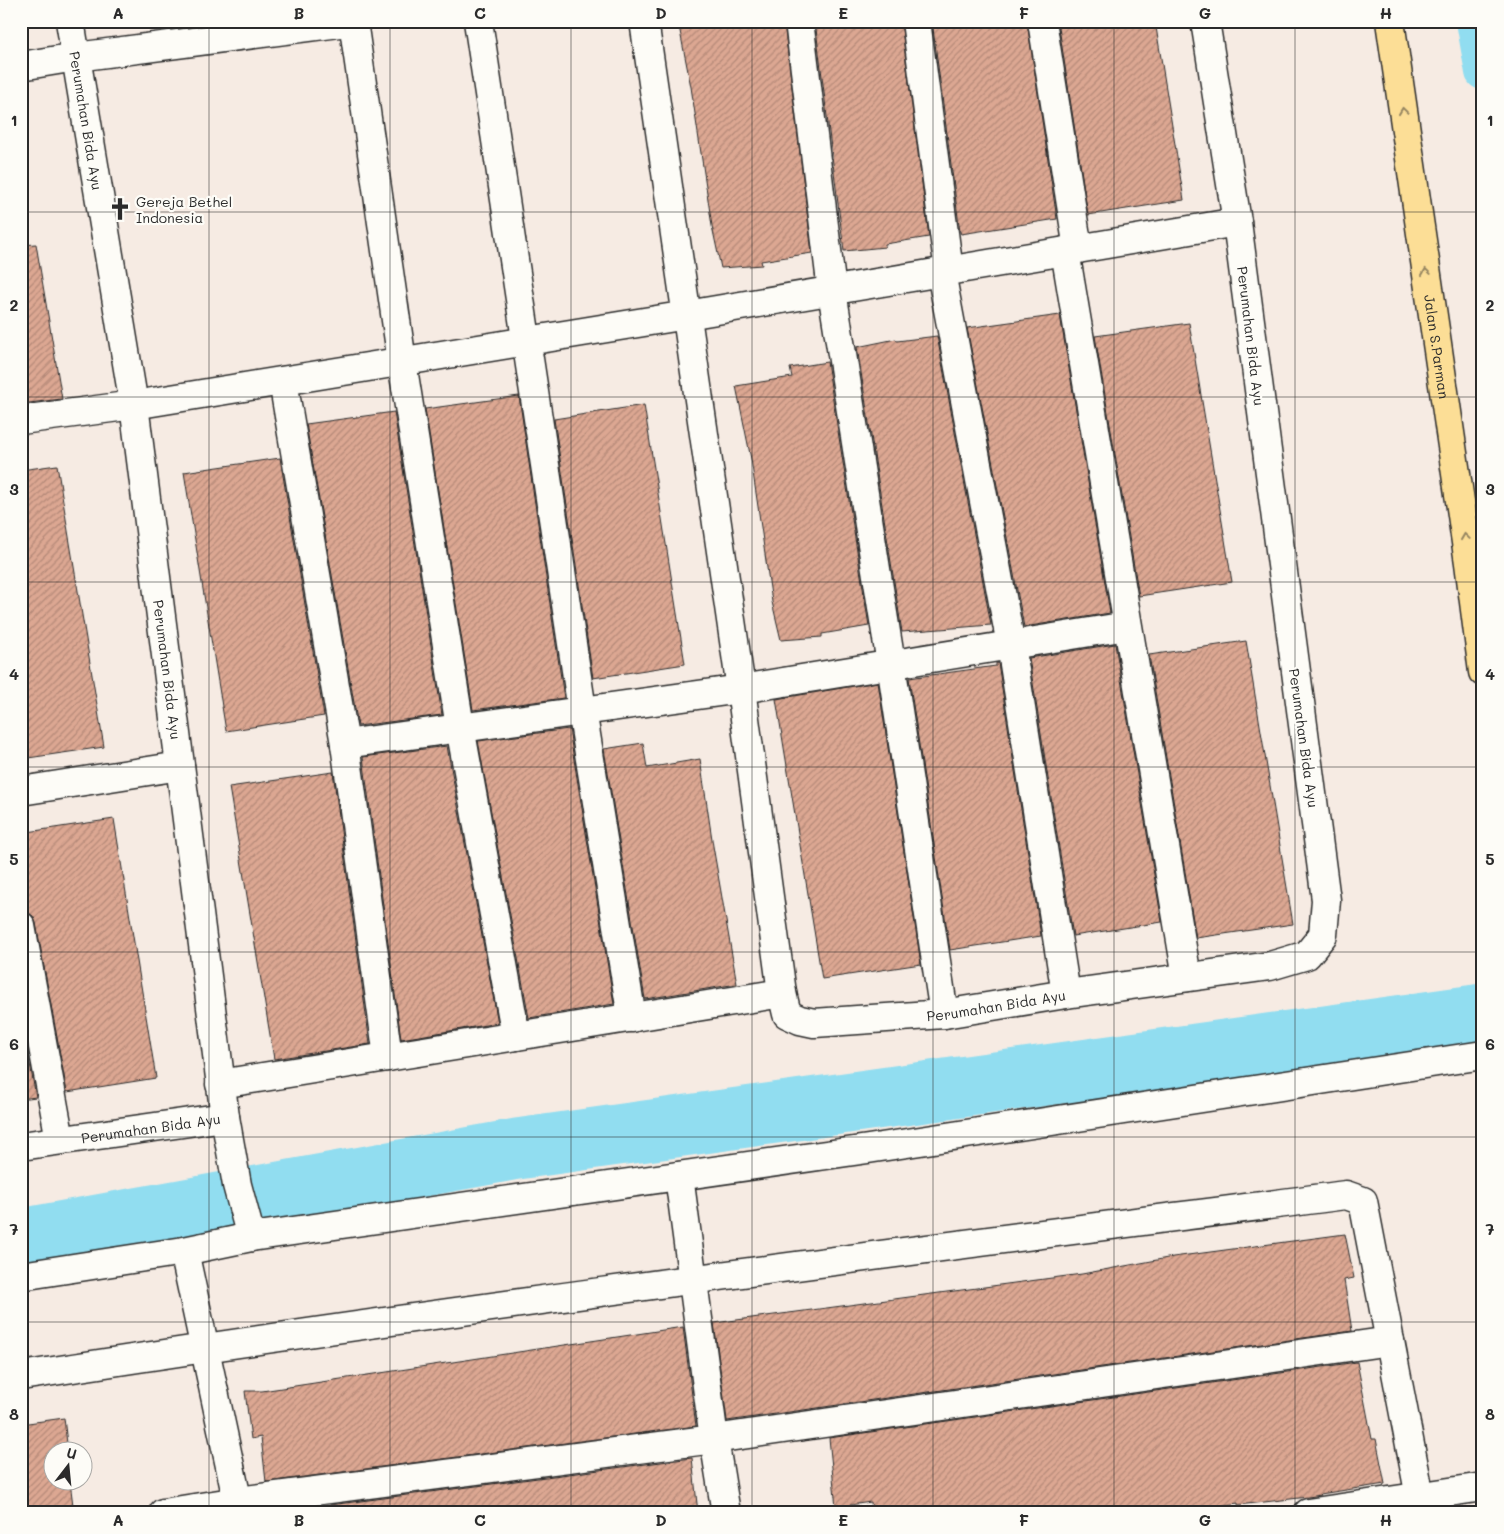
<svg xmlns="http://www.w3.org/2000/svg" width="1504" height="1534" font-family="Mali,sans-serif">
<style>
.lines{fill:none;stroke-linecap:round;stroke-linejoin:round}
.canal{stroke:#91ddf0;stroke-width:36}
.river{stroke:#91ddf0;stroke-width:61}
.building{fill:url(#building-hatch);stroke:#2b2b2b}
.minor-casing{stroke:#2b2b2b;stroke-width:31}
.major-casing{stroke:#2b2b2b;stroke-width:31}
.minor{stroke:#fdfcf7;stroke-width:28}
.major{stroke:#fcde96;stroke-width:28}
.oneway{stroke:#948460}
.grid{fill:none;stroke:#2b2b2b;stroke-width:1;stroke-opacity:0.55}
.labels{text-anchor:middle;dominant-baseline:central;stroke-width:4.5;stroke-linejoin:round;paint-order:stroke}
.street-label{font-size:14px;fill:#2b2b2b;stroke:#fdfcf7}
.poi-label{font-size:14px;fill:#2b2b2b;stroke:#fdfcf7;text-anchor:start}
.neatline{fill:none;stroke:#2b2b2b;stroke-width:2}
.grid-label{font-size:16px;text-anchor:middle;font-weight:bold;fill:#2b2b2b}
</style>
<defs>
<pattern id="building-hatch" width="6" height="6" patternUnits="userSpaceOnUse" patternTransform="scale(1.25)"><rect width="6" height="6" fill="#dca792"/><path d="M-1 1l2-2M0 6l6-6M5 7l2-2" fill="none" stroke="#b38877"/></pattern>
</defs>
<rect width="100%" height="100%" fill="#f6ebe3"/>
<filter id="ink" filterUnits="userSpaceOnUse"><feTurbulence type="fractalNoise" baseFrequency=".02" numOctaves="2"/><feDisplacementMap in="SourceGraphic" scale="10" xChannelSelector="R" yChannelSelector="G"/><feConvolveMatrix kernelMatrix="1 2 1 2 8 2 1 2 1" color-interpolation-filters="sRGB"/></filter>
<g filter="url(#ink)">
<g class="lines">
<polyline class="canal" points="1474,21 1483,72"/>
<polyline class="river" points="21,1239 517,1149 1483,1014"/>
</g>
<g class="building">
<polygon points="678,21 784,21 812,253 761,261 762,265 721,268 712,226 691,87"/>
<polygon points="815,21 901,21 929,237 885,244 885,247 844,251"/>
<polygon points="932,21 1027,21 1057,219 961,234 960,232"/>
<polygon points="1058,21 1155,21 1184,200 1088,215"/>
<polygon points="36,244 62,399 21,404 21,245"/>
<polygon points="1060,315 1110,613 1024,627 967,328"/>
<polygon points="1189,323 1232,582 1139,596 1095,336"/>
<polygon points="937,336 991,625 902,632 857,347 896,339 897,341"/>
<polygon points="827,362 869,626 822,634 822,637 781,640 772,602 751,459 736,386 792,377 790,368"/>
<polygon points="519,396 564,698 473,710 425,409"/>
<polygon points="644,405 685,664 593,678 554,419"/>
<polygon points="394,412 442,715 358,726 306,424"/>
<polygon points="280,458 324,716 226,731 184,472"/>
<polygon points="57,465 104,747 21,759 21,470"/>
<polygon points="1246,641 1293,924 1196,938 1149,655"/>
<polygon points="1115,644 1162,922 1073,936 1029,658"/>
<polygon points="996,663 998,663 1041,936 950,950 909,678 996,666"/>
<polygon points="878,682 921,964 822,979 776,699"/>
<polygon points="569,729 614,1004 529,1018 478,741"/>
<polygon points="643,743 647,768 700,759 713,846 737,984 645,999 604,749"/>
<polygon points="447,746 498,1023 401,1039 363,757"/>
<polygon points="333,772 370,1044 274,1059 229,787"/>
<polygon points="114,819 156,1078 67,1092 36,923 33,916 27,912 21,911 21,833"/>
<polygon points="21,1015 36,1097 21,1099"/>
<polygon points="1345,1234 1354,1278 1344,1280 1352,1331 727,1421 714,1323 1082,1274 1173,1257"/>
<polygon points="683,1327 696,1426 266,1482 261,1437 251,1439 245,1391 262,1391"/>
<polygon points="1357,1362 1372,1439 1376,1439 1385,1484 1320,1494 1321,1495 1308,1497 1238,1505 1238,1503 1171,1513 872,1513 871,1502 836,1507 829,1438"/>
<polygon points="64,1418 68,1452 52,1452 52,1482 70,1482 74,1513 21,1513 21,1424"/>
<polygon points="692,1458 698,1513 330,1513 330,1505"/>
</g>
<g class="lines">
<defs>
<g id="minor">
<path id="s1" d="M70 21 134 405 225 1117 237 1185 251 1237"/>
<polyline points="353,21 402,362 460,727 516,1036"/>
<polyline points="478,21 582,710 632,1018"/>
<path id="s2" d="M644 21 741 689 782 993 787 1014 800 1020 814 1023 944 1014 1066 994 1270 966 1307 955 1323 935 1326 900 1237 222 1205 21"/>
<polyline points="799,21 832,291 891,664 944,1014"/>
<polyline points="916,21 949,271"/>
<polyline points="1042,21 1078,249"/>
<polyline points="21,66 76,57 355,21"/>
<polyline points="1065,251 1187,977"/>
<polyline points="941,272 1011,645 1066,994"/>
<polyline points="283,381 345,744 388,1057"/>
<polyline points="21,420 134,405 687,315 1237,222"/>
<polyline points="345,744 741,689 1127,626"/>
<polyline points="21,791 180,766"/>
<polyline points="21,926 60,1140"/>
<polyline points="220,1084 782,993"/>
<path id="s3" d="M21 1146 225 1117"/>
<polyline points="184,1251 240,1513"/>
<polyline points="21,1276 184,1251 251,1237 868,1149 1483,1055"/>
<path d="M21 1376C461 1307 904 1252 1346 1195L1363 1201 1420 1497"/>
<polyline points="163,1513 238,1501 714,1439 679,1176"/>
<polyline points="726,1513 714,1439 1390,1341"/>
<polyline points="1308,1513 1483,1487"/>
</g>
<g id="major">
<path id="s4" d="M1390 21 1469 563 1483 672"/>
</g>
</defs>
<use href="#minor" class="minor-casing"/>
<use href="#major" class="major-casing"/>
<use href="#minor" class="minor"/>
<use href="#major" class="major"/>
</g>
<defs><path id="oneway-chevron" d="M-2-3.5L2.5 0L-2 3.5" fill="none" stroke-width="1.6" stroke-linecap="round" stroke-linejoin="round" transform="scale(1.25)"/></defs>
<g class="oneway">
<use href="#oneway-chevron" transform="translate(1403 111) rotate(-98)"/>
<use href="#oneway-chevron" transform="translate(1426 272) rotate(-98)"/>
<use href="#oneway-chevron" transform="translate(1465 537) rotate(-98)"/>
</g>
</g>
<path class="grid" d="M209 21V1513M390 21V1513M571 21V1513M752 21V1513M933 21V1513M1114 21V1513M1295 21V1513M21 212H1483M21 397H1483M21 582H1483M21 767H1483M21 952H1483M21 1137H1483M21 1322H1483"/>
<defs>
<symbol id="church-bare" viewBox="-9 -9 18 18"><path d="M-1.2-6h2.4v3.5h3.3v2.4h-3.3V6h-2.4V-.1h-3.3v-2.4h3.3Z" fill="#2b2b2b" stroke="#fdfcf7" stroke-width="2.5" paint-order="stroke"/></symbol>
</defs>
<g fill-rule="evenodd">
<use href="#church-bare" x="104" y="193" width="32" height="32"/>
</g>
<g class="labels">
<g class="street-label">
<text stroke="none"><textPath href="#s1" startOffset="101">Perumahan Bida Ayu</textPath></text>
<text transform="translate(1251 336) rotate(83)">Perumahan Bida Ayu</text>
<text stroke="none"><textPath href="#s4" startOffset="329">Jalan S.Parman</textPath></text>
<text stroke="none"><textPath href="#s1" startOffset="656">Perumahan Bida Ayu</textPath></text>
<text transform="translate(1304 738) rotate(82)">Perumahan Bida Ayu</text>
<text stroke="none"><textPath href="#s2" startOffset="1215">Perumahan Bida Ayu</textPath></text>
<text stroke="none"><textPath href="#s3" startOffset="131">Perumahan Bida Ayu</textPath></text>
</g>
<g class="poi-label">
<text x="136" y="201">Gereja Bethel<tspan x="136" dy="16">Indonesia</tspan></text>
</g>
</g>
<rect width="1504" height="1534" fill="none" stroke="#fdfcf7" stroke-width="55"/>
<g transform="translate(68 1466) rotate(16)"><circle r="24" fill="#fdfcf7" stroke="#a9a8a5"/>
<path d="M0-4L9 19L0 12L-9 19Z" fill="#2b2b2b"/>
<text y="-8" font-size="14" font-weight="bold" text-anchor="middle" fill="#2b2b2b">U</text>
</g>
<rect x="28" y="28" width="1448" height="1478" class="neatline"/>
<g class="grid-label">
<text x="118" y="19">A</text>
<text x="299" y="19">B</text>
<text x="480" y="19">C</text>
<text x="661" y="19">D</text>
<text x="843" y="19">E</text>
<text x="1024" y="19">F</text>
<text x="1205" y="19">G</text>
<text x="1386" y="19">H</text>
<text x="14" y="126">1</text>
<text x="1490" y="126">1</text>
<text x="14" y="311">2</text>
<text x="1490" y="311">2</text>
<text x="14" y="495">3</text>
<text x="1490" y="495">3</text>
<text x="14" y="680">4</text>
<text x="1490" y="680">4</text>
<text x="14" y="865">5</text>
<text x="1490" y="865">5</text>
<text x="14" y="1050">6</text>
<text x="1490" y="1050">6</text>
<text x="14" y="1235">7</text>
<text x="1490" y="1235">7</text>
<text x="14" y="1420">8</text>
<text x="1490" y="1420">8</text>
<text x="118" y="1526">A</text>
<text x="299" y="1526">B</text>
<text x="480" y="1526">C</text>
<text x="661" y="1526">D</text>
<text x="843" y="1526">E</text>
<text x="1024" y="1526">F</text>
<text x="1205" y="1526">G</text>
<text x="1386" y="1526">H</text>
</g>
</svg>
